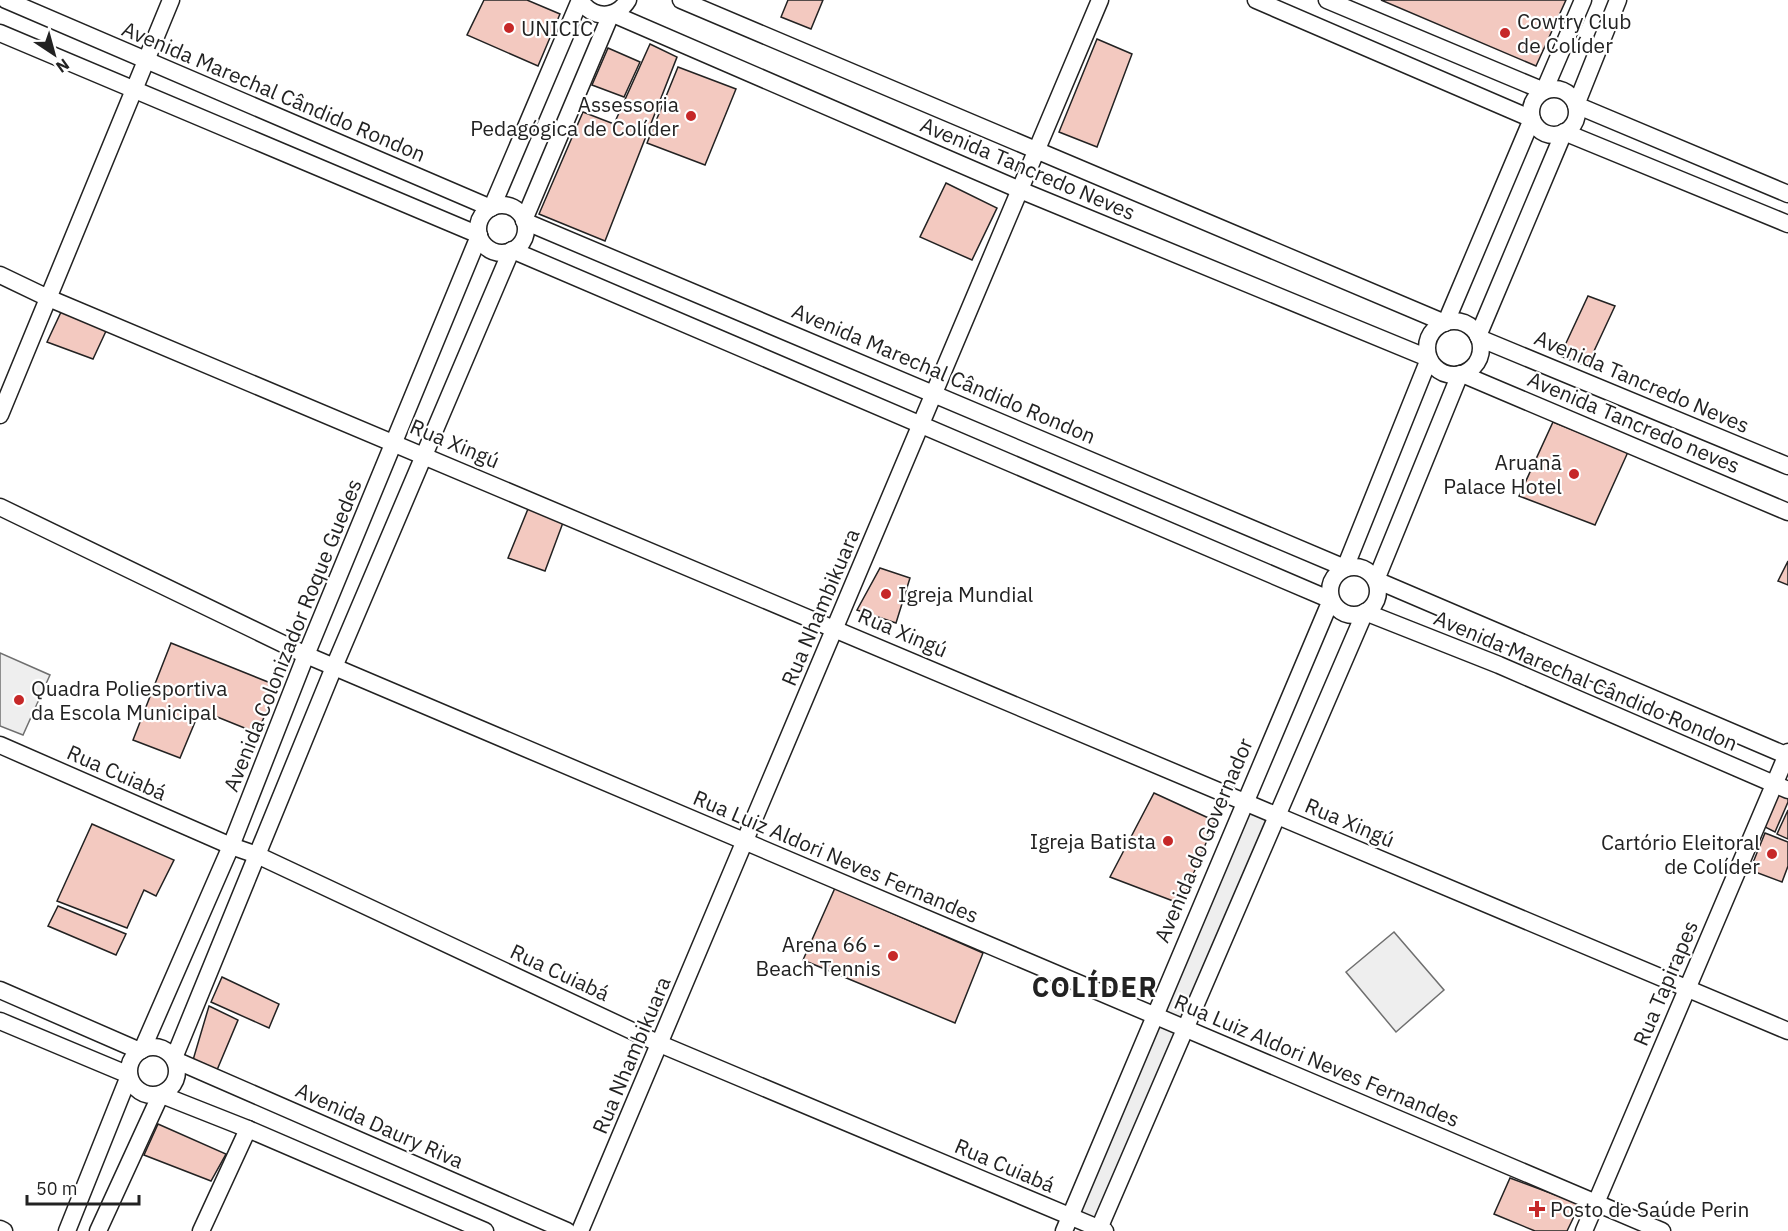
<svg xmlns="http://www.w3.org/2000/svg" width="1788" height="1231" font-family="'IBM Plex Sans',sans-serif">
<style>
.green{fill:#eee;stroke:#6f6f6f;stroke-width:1.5}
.building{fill:#f3c9c0;stroke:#222;stroke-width:1.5}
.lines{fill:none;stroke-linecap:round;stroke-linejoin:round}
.minor-casing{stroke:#222;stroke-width:19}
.minor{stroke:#fff;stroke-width:16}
.poi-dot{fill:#c62828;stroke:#fff;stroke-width:2}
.labels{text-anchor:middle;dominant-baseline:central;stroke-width:4.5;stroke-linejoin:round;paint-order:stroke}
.poi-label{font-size:21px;fill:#222;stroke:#fff;text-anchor:start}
.street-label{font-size:21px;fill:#222;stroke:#fff}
.district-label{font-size:27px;font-weight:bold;letter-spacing:1.5px;fill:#222;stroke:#fff}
</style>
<rect width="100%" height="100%" fill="#fff"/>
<g class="green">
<polygon points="0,653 50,675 23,735 0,726"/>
<polygon points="1244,802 1276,817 1185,1028 1154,1015"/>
<polygon points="1394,932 1444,990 1396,1032 1346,972"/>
<polygon points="1153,1018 1183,1031 1099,1229 1070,1216"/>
</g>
<g class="building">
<polygon points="484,0 527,0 560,14 538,66 467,35"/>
<polygon points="788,0 823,0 811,29 781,17"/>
<polygon points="1381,0 1566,0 1536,66"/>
<polygon points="1097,39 1132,54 1097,147 1059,132"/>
<polygon points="650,44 677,57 605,241 539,214 583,112 614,124"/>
<polygon points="608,48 640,62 624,97 592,85"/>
<polygon points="678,67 736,89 705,165 647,143"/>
<polygon points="946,183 997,208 972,260 920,237"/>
<polygon points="1588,296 1615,306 1587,366 1560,356"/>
<polygon points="62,310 107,329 93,359 47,342"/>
<polygon points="1553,422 1628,452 1595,525 1519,496"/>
<polygon points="530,504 564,520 545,571 508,558"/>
<polygon points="1788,561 1788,585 1778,581"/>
<polygon points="880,568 910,578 896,623 857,610"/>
<polygon points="171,643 278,686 257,733 200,710 180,758 133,740"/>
<polygon points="1779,791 1788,795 1788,802 1775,832 1763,826"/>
<polygon points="1154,793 1215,821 1181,904 1110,877"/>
<polygon points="1788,810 1788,839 1777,834"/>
<polygon points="92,824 174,860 156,896 144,890 127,928 57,901"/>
<polygon points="1765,833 1788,842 1788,866 1782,882 1750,870"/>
<polygon points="835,888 983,953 955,1023 803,960"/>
<polygon points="58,906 126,934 116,955 48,926"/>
<polygon points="222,977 279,1004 269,1028 211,1002"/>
<polygon points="209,1006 238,1020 217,1070 193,1060"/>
<polygon points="158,1124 226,1154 211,1181 144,1155"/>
<polygon points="1510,1178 1580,1204 1567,1231 1535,1231 1494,1214"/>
</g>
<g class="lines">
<defs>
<g id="minor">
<polyline points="6,0 491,208"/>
<path d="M580 0C592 19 616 20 628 0"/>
<polyline points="681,0 1445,323"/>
<polyline points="1256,0 1532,119 1446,322"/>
<polyline points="1327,0 1544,91 1583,0"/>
<polyline points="1618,0 1576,105 1788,194"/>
<polyline points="613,14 1020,190 1428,358"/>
<polyline points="0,33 479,235"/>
<circle cx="1554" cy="112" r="23"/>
<circle cx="502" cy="229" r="24"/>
<polyline points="492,207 580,0"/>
<polyline points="524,220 611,14"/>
<polyline points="524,221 1345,568 1429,359"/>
<polyline points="512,250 1331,600 1064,1231"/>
<polyline points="0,275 46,297 1788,1031"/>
<circle cx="1454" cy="348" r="27"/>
<polyline points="1478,336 1564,132 1788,224"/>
<polyline points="1479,338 1788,466"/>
<polyline points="1460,374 1376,580 1788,756"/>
<polyline points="1462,374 1788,512"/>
<polyline points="0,415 171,0"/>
<polyline points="0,507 306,655 1662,1231"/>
<circle cx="1354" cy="591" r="24"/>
<polyline points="0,745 231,846 257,855 660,1044 1105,1231"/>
<polyline points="0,990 140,1051"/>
<polyline points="0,1021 129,1075"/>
<circle cx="153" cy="1071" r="24"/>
<polyline points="142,1050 231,846 306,655 479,236"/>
<polyline points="174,1058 334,667 511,251"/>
<polyline points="175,1060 567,1231"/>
<polyline points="162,1095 248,1129 485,1231"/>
<polyline points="0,1229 4,1231"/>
<polyline points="67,1231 129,1076"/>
<polyline points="98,1231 160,1096"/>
<polyline points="201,1231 248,1129"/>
<polyline points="580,1231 1100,0"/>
<polyline points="1098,1231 1365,612 1499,665 1788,790"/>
<polyline points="1584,1231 1788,752"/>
</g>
</defs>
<use href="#minor" class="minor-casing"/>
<use href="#minor" class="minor"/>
</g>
<g class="poi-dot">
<circle cx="509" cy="28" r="6"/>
<circle cx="1505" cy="33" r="6"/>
<circle cx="691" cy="116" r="6"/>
<circle cx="1574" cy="474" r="6"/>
<circle cx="886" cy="594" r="6"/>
<circle cx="19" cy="700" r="6"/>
<circle cx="1168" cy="841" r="6"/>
<circle cx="1772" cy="854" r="6"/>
<circle cx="893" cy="956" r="6"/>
<path d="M1534 1200h6v6h6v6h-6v6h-6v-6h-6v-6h6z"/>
</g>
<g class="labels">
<g class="poi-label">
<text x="1517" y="21">Cowtry Club<tspan x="1517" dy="24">de Colíder</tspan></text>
<text x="521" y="28">UNICIC</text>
<text x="679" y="104" text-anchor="end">Assessoria<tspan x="679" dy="24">Pedagógica de Colíder</tspan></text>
<text x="1562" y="462" text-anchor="end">Aruanã<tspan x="1562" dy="24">Palace Hotel</tspan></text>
<text x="898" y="594">Igreja Mundial</text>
<text x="31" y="688">Quadra Poliesportiva<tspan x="31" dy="24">da Escola Municipal</tspan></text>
<text x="1156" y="841" text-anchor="end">Igreja Batista</text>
<text x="1760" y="842" text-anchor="end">Cartório Eleitoral<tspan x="1760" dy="24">de Colíder</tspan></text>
<text x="881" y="944" text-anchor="end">Arena 66 -<tspan x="881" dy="24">Beach Tennis</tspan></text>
<text x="1550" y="1209">Posto de Saúde Perin</text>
</g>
<g class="street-label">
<text transform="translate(274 91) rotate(23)">Avenida Marechal Cândido Rondon</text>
<text transform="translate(1028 168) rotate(23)">Avenida Tancredo Neves</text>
<text transform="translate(944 373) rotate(23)">Avenida Marechal Cândido Rondon</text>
<text transform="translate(1642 381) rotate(23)">Avenida Tancredo Neves</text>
<text transform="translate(1634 422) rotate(23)">Avenida Tancredo neves</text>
<text transform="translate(455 443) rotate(23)">Rua Xingú</text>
<text transform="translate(820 607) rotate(-67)">Rua Nhambikuara</text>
<text transform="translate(903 632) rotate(23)">Rua Xingú</text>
<text transform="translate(292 635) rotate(-68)">Avenida Colonizador Roque Guedes</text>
<text transform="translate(1586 680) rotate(23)">Avenida Marechal Cândido Rondon</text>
<text transform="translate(117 772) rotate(24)">Rua Cuiabá</text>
<text transform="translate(1350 822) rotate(23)">Rua Xingú</text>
<text transform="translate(1203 840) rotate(-67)">Avenida do Governador</text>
<text transform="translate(836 856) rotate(23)">Rua Luiz Aldori Neves Fernandes</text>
<text transform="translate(560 972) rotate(25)">Rua Cuiabá</text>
<text transform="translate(1665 983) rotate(-67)">Rua Tapirapes</text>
<text transform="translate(631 1055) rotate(-67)">Rua Nhambikuara</text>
<text transform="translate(1317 1060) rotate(23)">Rua Luiz Aldori Neves Fernandes</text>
<text transform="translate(380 1125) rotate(24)">Avenida Daury Riva</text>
<text transform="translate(1005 1165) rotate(23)">Rua Cuiabá</text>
</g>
<g class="district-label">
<text x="1095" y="986">COLÍDER</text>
</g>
</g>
<g transform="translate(54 54) rotate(144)" stroke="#ffffff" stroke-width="4.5" paint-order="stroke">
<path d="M0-4.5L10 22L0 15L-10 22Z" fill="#222222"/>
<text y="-9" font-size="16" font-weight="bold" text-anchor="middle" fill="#222222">N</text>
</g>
<path d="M27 1195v9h112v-9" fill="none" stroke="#222222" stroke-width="3"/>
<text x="36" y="1195" font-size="18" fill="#222222" stroke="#ffffff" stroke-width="4.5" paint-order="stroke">50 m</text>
</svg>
